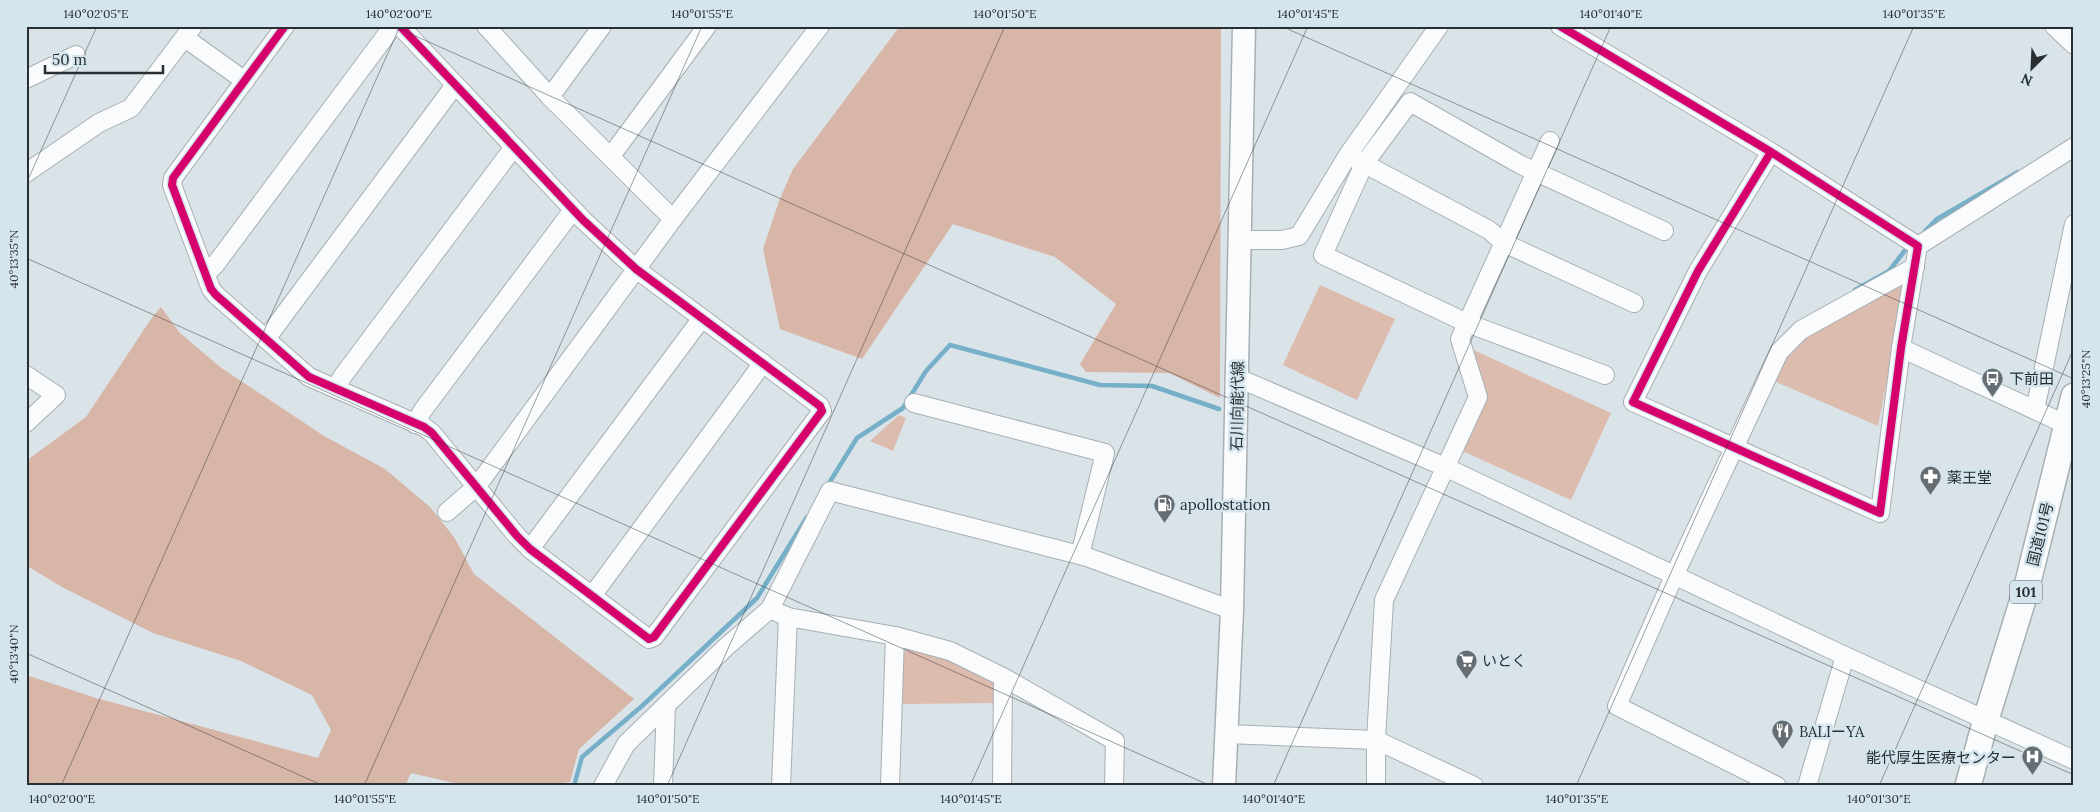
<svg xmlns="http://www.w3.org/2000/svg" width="2100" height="812" font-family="Lora,'Noto Sans JP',serif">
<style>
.green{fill:#dcbcaf}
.forest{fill:#d7b6a8}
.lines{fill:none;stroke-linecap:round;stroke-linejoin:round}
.stream{stroke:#75afc8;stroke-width:4.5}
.minor-casing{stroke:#a8afb3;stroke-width:20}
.major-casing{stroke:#a8afb3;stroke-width:25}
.highway-casing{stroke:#a8afb3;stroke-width:28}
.minor{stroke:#f9fbfc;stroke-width:18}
.major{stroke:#f9fbfc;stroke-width:22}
.highway{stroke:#f9fbfc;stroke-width:25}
.cycleway-casing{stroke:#d4e5ee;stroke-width:11}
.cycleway{stroke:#d6006c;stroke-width:8}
.ticks{fill:none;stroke:#282e32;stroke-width:1;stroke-opacity:0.45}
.labels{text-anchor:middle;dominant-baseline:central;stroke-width:5;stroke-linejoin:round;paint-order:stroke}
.shield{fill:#d4e5ee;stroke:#5c656a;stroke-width:1}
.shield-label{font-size:14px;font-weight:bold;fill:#282e32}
.poi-label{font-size:15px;fill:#282e32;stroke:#d4e5ee;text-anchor:start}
.street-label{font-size:15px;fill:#282e32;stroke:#d4e5ee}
.neatline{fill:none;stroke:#282e32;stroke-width:2}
.ticks-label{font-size:12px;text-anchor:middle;fill:#282e32}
</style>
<rect width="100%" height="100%" fill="#dae3e8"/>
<g class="green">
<polygon points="1898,281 1906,287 1878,426 1774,381 1788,350 1811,326"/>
<polygon points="1320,285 1395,319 1357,400 1283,365"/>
<polygon points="1467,347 1611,413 1571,500 1462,451 1483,399"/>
<polygon points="899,415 906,418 893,451 870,441"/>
<path d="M909 648C939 656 980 661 999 687L995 703 903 704V654Z"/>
</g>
<g class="forest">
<polygon points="900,26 1221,26 1220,398 1169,373 1086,372 1080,364 1116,304 1055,257 953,224 862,359 780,329 763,249 779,201 793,169"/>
<polygon points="161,307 179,332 220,367 324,436 385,469 430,507 454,537 474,574 634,699 579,749 570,782 538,786 467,786 411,773 405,786 30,786 26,781 26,675 96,698 318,758 331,730 312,695 241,661 153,633 62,587 29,567 26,568 26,461 86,417 153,316"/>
</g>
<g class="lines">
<g class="stream">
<polyline points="1925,231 1937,219 2018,172"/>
<polyline points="1855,290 1889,271 1906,249"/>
<polyline points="826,488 857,438 903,408 926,371 950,345 1100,385 1152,386 1219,409"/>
<polyline points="574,786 582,757 642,706 757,598 807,517"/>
</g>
<defs>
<g id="minor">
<polyline points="285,26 173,178 172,185 211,289 216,295 309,377 424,427 432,433 517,536 530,549 649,639 654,637 822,411 820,406 636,269 583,220 400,26"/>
<polyline points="486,26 550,97 673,219"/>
<polyline points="1560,26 1771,152 1918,246 1901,348 1880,513 1633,402 1698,271 1771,152"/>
<polyline points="2054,26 2074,45"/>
<polyline points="185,38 245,81"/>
<polyline points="26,79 76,55"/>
<polyline points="550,97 602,26"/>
<polyline points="1348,155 1489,230 1504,243 1634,303"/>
<polyline points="611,156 707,26"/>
<polyline points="26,173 99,123 131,108 193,26"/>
<polyline points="1239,240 1282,240 1299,236 1348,155 1439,26"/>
<polyline points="1918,246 2074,147"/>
<polyline points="206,274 215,265 393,26"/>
<polyline points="266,339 455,85"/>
<polyline points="1901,348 2067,425"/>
<polyline points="26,375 56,395 26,423"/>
<polyline points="1605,375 1467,323 1323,255 1364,164 1410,102 1521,165 1664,231"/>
<polyline points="1238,378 1445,467 1845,656 2074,760"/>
<polyline points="336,389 342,377 514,147"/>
<polyline points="914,403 1105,453 1080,555"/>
<polyline points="2035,410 2074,224"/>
<polyline points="415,424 423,410 573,210"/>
<polyline points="447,512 477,486 673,219 820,26"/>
<polyline points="530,549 702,318"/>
<polyline points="592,596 763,363"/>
<polyline points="770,609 788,617 895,636 950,651 1003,677 1115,741 1114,786"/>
<polyline points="1226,734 1376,740 1474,786"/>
<polyline points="603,786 626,744 726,647 770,609 830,491 1087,557 1232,610"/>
<polyline points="663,786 666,705"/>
<polyline points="781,786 788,617"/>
<polyline points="890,786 895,636"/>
<polyline points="1002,786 1003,677"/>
<polyline points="1376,786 1376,740 1384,600 1478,397 1460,339 1550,141"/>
<polyline points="1777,786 1617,706 1674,576 1779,352 1801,330 1915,267"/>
<polyline points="1807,786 1845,656"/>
</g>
<polyline id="major" points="1224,786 1232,610 1244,26"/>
<polyline id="highway" points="1968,786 1986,719 2026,590 2074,396"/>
</defs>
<use href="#minor" class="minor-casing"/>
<use href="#major" class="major-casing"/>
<use href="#highway" class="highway-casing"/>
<use href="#minor" class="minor"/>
<use href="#major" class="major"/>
<use href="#highway" class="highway"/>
<defs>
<g id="cycleway">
<polyline points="285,26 173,178 172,185 211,289 216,295 309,377 424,427 432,433 517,536 530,549 649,639 654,637 822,411 820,406 636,269 583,220 400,26"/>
<polyline points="1560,26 1771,152 1918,246 1901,348 1880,513 1633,402 1698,271 1771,152"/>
</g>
</defs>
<use href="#cycleway" class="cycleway-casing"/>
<use href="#cycleway" class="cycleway"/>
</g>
<path class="ticks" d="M393 26 2074 775M1281 26 2074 379M26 184 97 26M26 258 1211 786M26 653 324 786M61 786 400 26M364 786 702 26M667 786 1005 26M970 786 1308 26M1273 786 1611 26M1576 786 1914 26M1879 786 2074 348"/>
<defs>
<symbol id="bus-pin" viewBox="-11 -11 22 30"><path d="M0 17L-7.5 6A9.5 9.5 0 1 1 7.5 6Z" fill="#666d72" stroke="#d4e5ee"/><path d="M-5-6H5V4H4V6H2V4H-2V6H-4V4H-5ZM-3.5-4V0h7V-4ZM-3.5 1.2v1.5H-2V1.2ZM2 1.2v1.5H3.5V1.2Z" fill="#fff"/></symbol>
<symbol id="pharmacy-pin" viewBox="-11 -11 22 30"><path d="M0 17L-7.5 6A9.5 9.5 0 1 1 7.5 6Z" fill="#666d72" stroke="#d4e5ee"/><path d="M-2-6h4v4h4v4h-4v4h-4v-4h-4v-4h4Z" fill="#fff"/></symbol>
<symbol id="fuel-pin" viewBox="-11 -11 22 30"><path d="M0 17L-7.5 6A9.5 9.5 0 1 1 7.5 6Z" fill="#666d72" stroke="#d4e5ee"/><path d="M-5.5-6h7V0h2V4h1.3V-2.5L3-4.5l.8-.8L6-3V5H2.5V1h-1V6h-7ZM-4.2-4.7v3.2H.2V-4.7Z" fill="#fff"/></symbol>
<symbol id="supermarket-pin" viewBox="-11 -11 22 30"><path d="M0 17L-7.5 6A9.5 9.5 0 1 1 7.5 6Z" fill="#666d72" stroke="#d4e5ee"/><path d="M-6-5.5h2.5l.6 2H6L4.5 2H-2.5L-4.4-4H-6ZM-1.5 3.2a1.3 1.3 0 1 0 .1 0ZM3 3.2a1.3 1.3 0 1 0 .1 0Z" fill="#fff"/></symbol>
<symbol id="restaurant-pin" viewBox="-11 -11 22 30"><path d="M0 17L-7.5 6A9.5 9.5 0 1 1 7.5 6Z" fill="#666d72" stroke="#d4e5ee"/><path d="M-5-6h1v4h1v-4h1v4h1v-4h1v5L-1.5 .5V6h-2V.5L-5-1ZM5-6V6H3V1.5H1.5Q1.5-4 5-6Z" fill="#fff"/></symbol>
<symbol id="hospital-pin" viewBox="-11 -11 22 30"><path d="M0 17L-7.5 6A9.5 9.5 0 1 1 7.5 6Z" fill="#666d72" stroke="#d4e5ee"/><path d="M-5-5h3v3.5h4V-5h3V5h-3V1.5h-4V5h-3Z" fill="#fff"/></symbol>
</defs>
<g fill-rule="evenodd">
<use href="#bus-pin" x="1980" y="366" width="25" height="34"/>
<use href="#pharmacy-pin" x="1918" y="464" width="25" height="34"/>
<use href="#fuel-pin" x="1152" y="492" width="25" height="34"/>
<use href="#supermarket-pin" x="1454" y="648" width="25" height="34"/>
<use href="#restaurant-pin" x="1770" y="718" width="25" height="34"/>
<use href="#hospital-pin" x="2020" y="744" width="25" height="34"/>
</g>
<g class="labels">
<rect class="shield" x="2010" y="580.5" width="32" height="23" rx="4"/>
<g class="shield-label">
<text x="2026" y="592">101</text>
</g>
<g class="poi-label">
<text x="2009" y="378">下前田</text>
<text x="1947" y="477">薬王堂</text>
<text x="1180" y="504">apollostation</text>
<text x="1482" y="660">いとく</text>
<text x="1799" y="731">BALIーYA</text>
<text x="2016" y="757" text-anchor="end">能代厚生医療センター</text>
</g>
<g class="street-label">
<text transform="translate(1237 406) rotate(-89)">石川向能代線</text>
<text transform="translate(2040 534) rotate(-76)">国道101号</text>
</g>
</g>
<rect width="2100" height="812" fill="none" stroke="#d4e5ee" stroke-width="55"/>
<g transform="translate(2032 68) rotate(204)" stroke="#d4e5ee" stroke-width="4" paint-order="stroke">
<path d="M0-4L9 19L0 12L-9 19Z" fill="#282e32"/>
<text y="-8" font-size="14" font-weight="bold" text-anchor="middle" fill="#282e32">N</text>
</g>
<path d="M45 65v8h118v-8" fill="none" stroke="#282e32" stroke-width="2.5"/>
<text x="52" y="65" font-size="15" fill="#282e32" stroke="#d4e5ee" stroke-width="4" paint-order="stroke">50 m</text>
<rect x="28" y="28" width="2044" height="756" class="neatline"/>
<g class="ticks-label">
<text x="96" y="18">140°02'05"E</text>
<text x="399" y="18">140°02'00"E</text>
<text x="702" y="18">140°01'55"E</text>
<text x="1005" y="18">140°01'50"E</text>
<text x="1308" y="18">140°01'45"E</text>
<text x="1611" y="18">140°01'40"E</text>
<text x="1914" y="18">140°01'35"E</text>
<text transform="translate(14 259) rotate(-90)" y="4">40°13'35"N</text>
<text transform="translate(2086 379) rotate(-90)" y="4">40°13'25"N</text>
<text transform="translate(14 654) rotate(-90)" y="4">40°13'40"N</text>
<text x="62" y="803">140°02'00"E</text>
<text x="365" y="803">140°01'55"E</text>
<text x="668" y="803">140°01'50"E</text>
<text x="971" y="803">140°01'45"E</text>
<text x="1274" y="803">140°01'40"E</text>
<text x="1577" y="803">140°01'35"E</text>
<text x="1879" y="803">140°01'30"E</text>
</g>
</svg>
